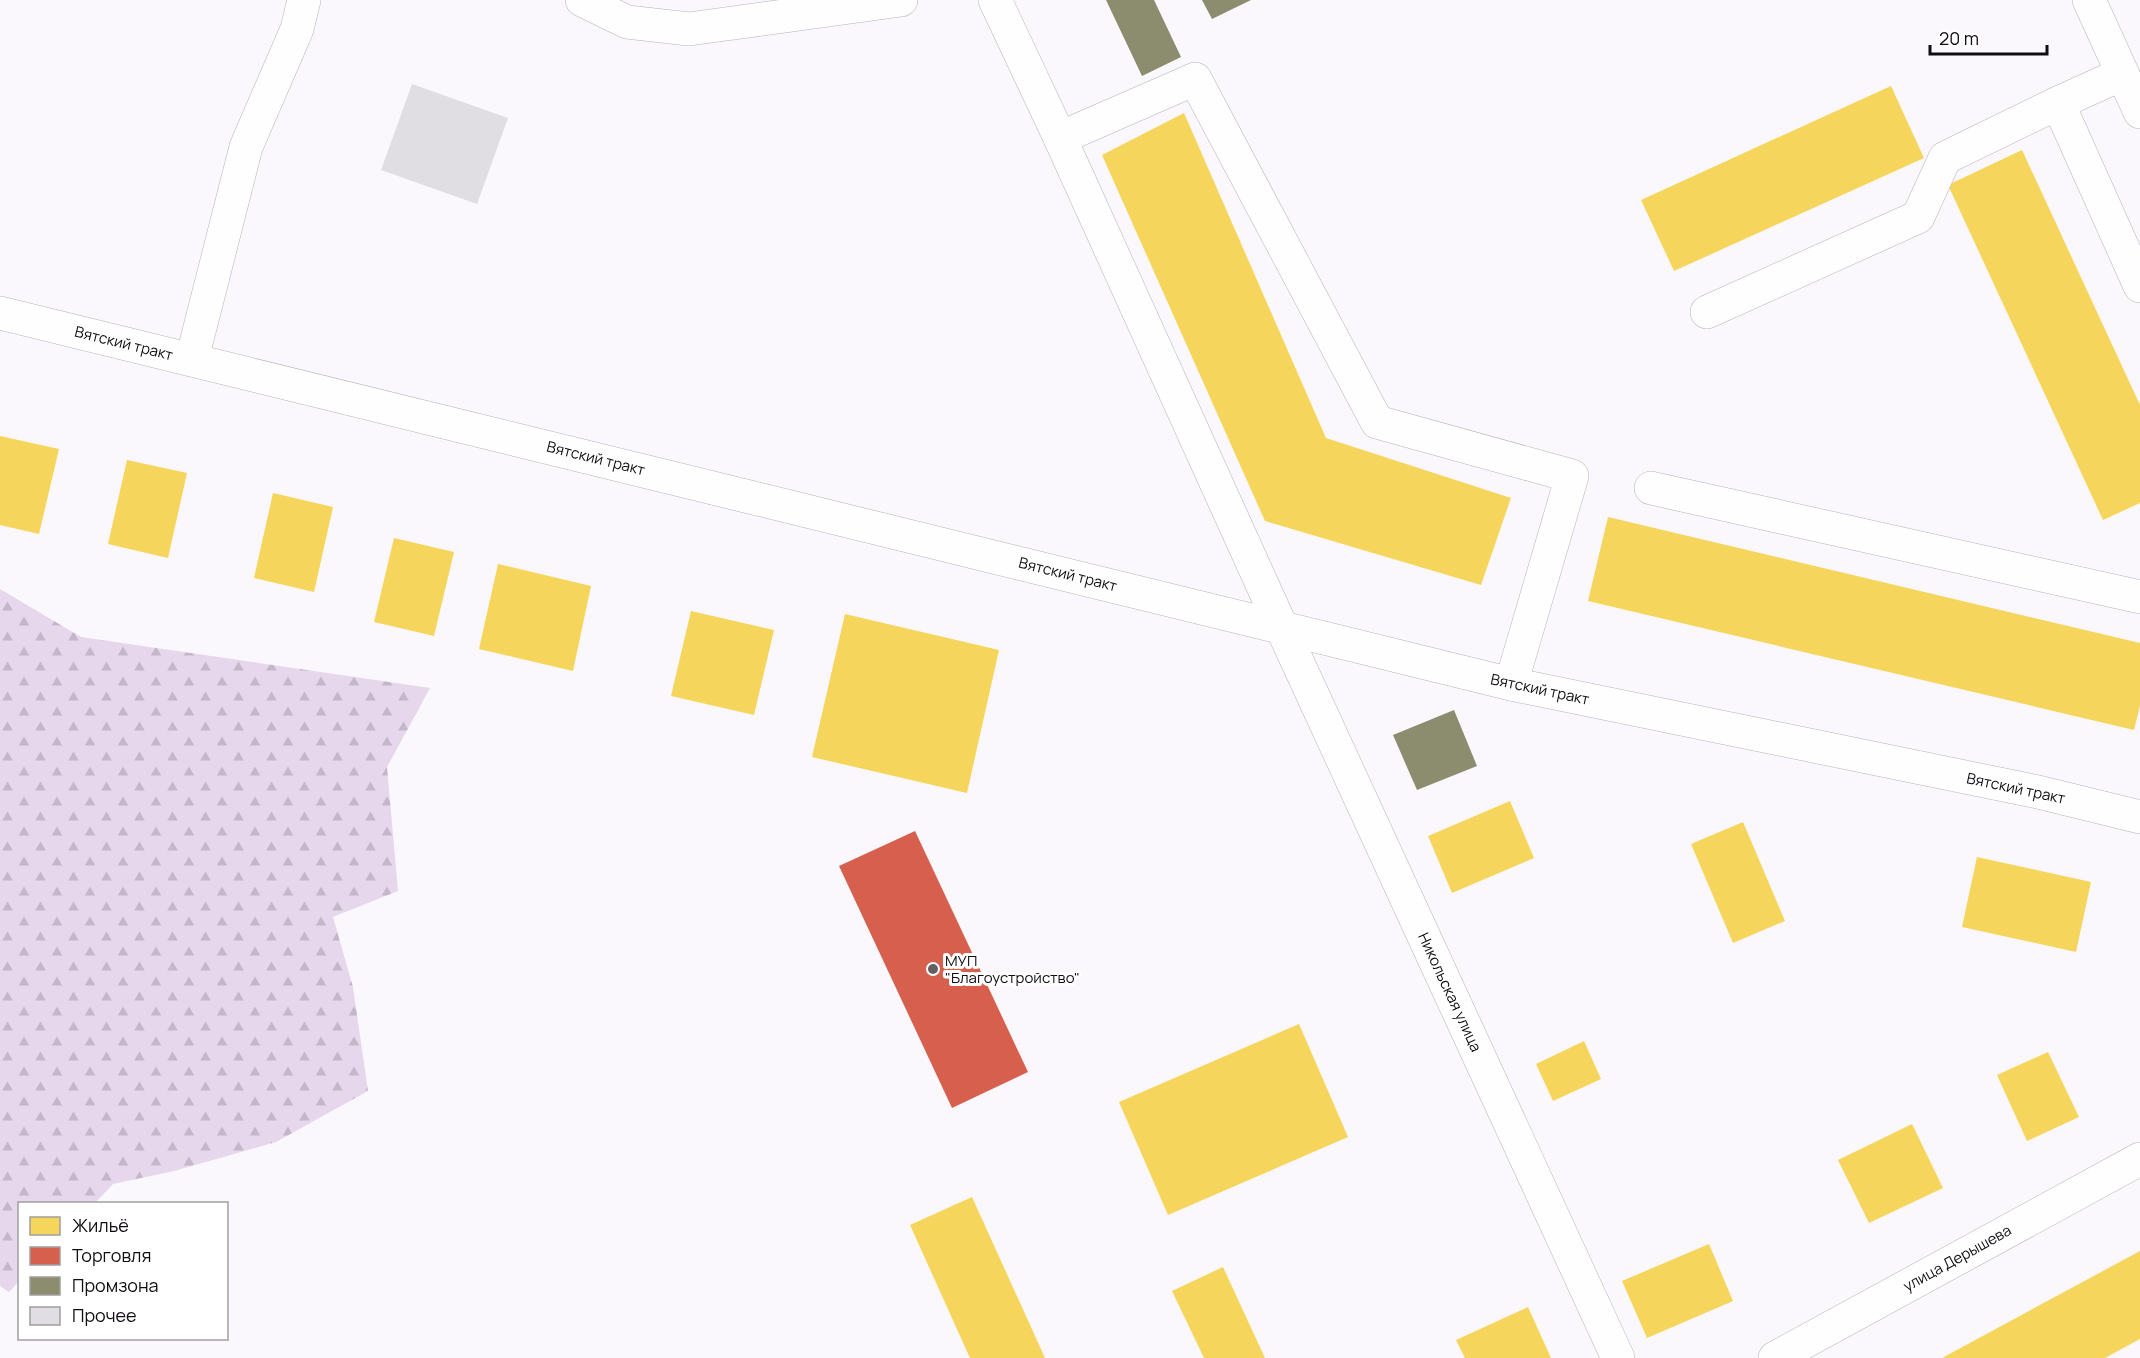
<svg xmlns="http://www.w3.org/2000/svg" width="2140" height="1358" font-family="Manrope,sans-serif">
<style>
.forest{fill:url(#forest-firs)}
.homes{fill:#f6d55c}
.shops{fill:#d6604d}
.industry{fill:#8c8c6e}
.building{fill:#e1dee3}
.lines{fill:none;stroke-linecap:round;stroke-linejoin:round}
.minor-casing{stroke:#b6b3b8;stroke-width:34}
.major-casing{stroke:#b6b3b8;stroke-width:34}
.minor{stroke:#fefeff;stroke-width:33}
.major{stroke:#fefeff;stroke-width:33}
.poi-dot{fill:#635f64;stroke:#fff;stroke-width:2}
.labels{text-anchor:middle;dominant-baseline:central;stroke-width:6;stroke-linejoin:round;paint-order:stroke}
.street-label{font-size:15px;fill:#110d12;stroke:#fff}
.poi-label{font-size:15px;fill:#110d12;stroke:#fff;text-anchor:start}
</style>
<defs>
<pattern id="forest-firs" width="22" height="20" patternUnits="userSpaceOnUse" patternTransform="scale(1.5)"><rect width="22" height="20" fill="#e6d7ec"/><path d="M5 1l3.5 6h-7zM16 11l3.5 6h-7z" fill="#c4b7c9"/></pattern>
</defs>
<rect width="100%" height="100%" fill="#faf8fc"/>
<polygon class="forest" points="0,589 81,637 430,688 387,767 398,891 333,917 353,987 368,1091 276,1142 174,1171 113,1184 95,1203 20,1204 19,1281 9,1292 0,1286"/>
<g class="homes">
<polygon points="1891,86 1924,158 1674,271 1641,200"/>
<polygon points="1184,113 1326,438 1511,498 1481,585 1265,521 1102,155"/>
<polygon points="2022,150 2140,405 2140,503 2103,520 1948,185"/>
<polygon points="0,436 59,449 39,534 0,525"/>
<polygon points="127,460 187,473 168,558 108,544"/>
<polygon points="273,493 333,507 314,592 254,578"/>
<polygon points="1608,517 2140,643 2140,706 2134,730 1588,601"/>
<polygon points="394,538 454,552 434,636 374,622"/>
<polygon points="498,564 591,586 573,671 479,649"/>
<polygon points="691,611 774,630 754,715 671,696"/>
<polygon points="845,614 999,650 967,793 812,757"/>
<polygon points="1510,801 1534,858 1452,893 1428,836"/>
<polygon points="1743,822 1785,921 1733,943 1691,844"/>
<polygon points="1977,857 2091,882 2076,952 1962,927"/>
<polygon points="1299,1024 1348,1137 1168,1215 1119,1102"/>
<polygon points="1584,1041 1601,1079 1553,1101 1536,1064"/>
<polygon points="2048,1052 2079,1117 2027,1141 1997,1075"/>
<polygon points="1912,1124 1943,1188 1869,1223 1838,1160"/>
<polygon points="972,1197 1045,1358 970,1358 910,1225"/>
<polygon points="1709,1244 1733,1301 1647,1338 1622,1281"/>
<polygon points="2140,1251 2140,1339 2105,1358 1942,1358"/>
<polygon points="1223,1267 1265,1358 1204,1358 1172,1291"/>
<polygon points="1528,1307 1551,1358 1465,1358 1456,1340"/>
</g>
<polygon class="shops" points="915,831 1028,1072 952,1108 839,866"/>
<g class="industry">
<polygon points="1106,0 1154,0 1181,57 1142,76"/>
<polygon points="1202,0 1251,0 1212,19"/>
<polygon points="1454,710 1477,766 1417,790 1393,735"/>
</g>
<polygon class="building" points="412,84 508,118 477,204 381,170"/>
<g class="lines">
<defs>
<g id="minor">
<polyline points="582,0 627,22 689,29 901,0"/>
<polyline points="995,0 1060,138"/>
<polyline points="2089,0 2140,112"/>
<polyline points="2122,74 2058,103 2140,286"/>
<polyline points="1707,312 1918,217 1945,158 2058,103"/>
<polyline points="192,359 246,147 297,29 304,0"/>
<polyline points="1651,488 2140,597"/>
<polyline points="1511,684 1572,476 1377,422 1195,79 1060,138 1281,626 1618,1358"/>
<polyline points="1775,1358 2140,1159"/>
</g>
<polyline id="major" points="0,313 1511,684 2038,792 2140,817"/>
</defs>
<use href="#minor" class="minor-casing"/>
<use href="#major" class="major-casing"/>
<use href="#minor" class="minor"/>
<use href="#major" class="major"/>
</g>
<circle class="poi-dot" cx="933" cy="969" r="6"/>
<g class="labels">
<g class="street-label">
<text transform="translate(124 343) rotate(14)">Вятский тракт</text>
<text transform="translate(596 458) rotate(14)">Вятский тракт</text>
<text transform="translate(1068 574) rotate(14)">Вятский тракт</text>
<text transform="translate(1540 689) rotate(12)">Вятский тракт</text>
<text transform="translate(2016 788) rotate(12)">Вятский тракт</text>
<text transform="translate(1450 992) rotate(65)">Никольская улица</text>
<text transform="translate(1957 1258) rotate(-29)">улица Дерышева</text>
</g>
<g class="poi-label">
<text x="945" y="960">МУП<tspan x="945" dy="17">"Благоустройство"</tspan></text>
</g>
</g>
<rect x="18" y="1202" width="210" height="138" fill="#ffffff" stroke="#a09ea0" stroke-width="1.5"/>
<rect x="30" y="1217" width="30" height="18" fill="#f6d55c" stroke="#a09ea0" stroke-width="1.5"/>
<text x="72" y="1232" font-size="18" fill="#110d12">Жильё</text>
<rect x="30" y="1247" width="30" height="18" fill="#d6604d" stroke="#a09ea0" stroke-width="1.5"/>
<text x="72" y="1262" font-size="18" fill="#110d12">Торговля</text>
<rect x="30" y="1277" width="30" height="18" fill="#8c8c6e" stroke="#a09ea0" stroke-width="1.5"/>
<text x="72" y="1292" font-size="18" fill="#110d12">Промзона</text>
<rect x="30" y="1307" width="30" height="18" fill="#e1dee3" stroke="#a09ea0" stroke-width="1.5"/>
<text x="72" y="1322" font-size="18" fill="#110d12">Прочее</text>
<path d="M1930 45v9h117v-9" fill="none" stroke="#110d12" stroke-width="3"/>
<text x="1939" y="45" font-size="18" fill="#110d12" stroke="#ffffff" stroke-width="4.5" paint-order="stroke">20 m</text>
</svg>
